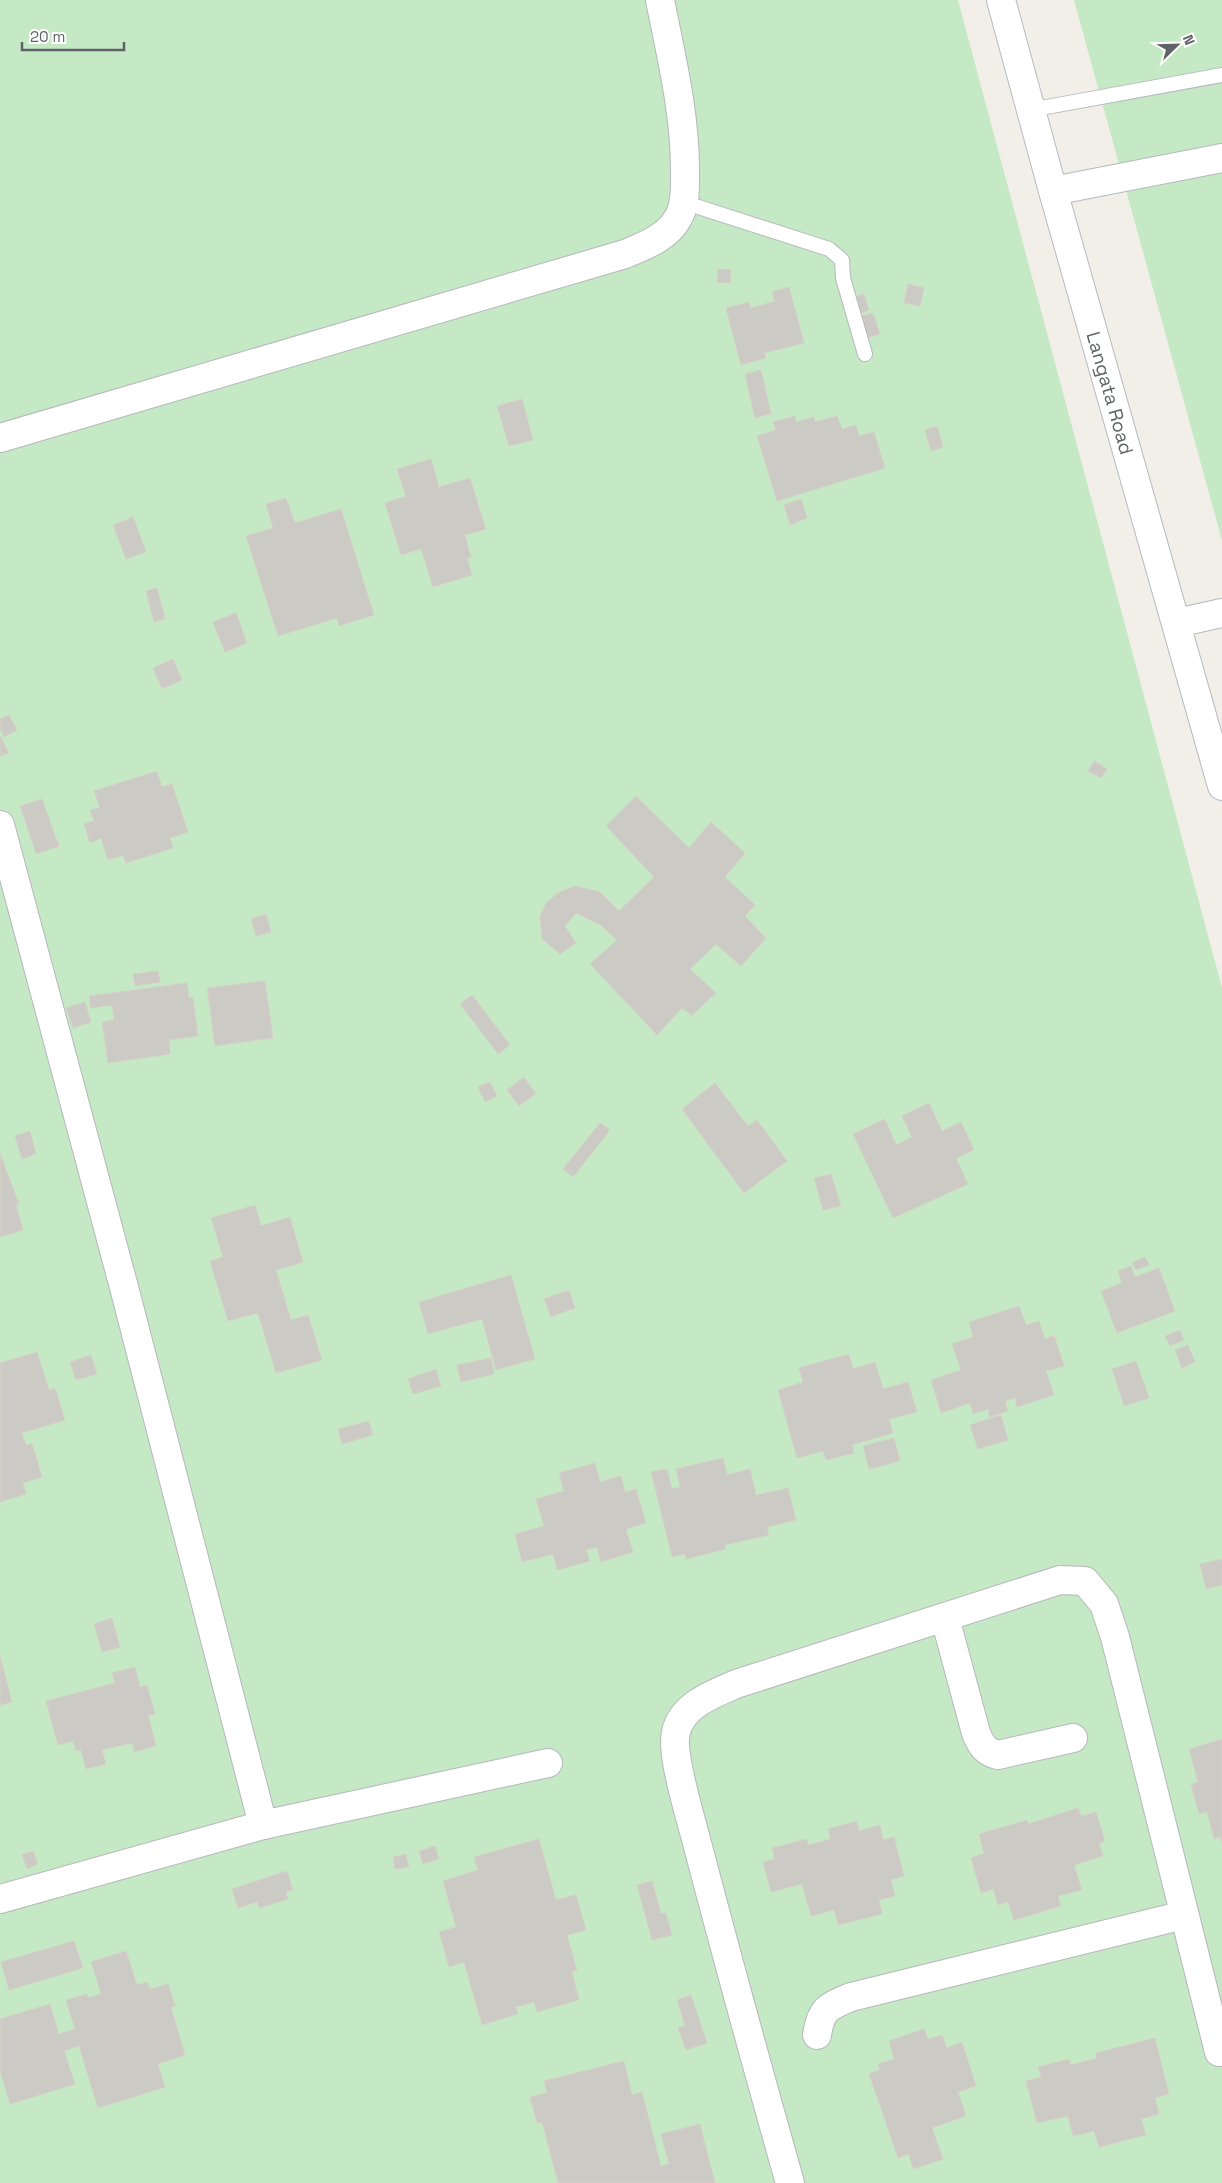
<svg xmlns="http://www.w3.org/2000/svg" width="1222" height="2183" font-family="'Space Grotesk',sans-serif">
<style>
.green{fill:#c5e8c5}
.building{fill:#cccac5;stroke:#d6d1c6}
.lines{fill:none;stroke-linecap:round;stroke-linejoin:round}
.service-casing{stroke:#b5b8bc;stroke-width:16}
.minor-casing{stroke:#b5b8bc;stroke-width:30}
.secondary-casing{stroke:#b6babf;stroke-width:30}
.service{stroke:#fff;stroke-width:14}
.minor{stroke:#fff;stroke-width:28}
.secondary{stroke:#fff;stroke-width:28}
.labels{text-anchor:middle;dominant-baseline:central;stroke-width:5;stroke-linejoin:round;paint-order:stroke}
.street-label{font-size:19px;fill:#5f6368;stroke:#fff}
</style>
<rect width="100%" height="100%" fill="#f1efe8"/>
<g class="green">
<polygon points="0,0 958,0 1222,988 1222,2183 0,2183"/>
<polygon points="1074,0 1222,0 1222,541 1215,515"/>
</g>
<g class="building">
<polygon points="718,269 731,270 730,283 717,282"/>
<polygon points="908,284 924,288 920,306 904,303"/>
<polygon points="789,287 804,343 764,353 766,358 741,365 726,308 749,302 751,308 775,301 772,292"/>
<polygon points="864,294 869,310 858,314 852,298"/>
<polygon points="873,313 880,334 866,338 859,317"/>
<polygon points="761,370 771,414 755,418 745,374"/>
<polygon points="522,399 533,440 509,446 497,406"/>
<polygon points="795,416 796,422 814,417 815,422 837,416 842,429 856,425 859,436 874,432 885,468 777,501 757,436 776,430 773,422"/>
<polygon points="937,426 943,447 931,451 925,430"/>
<polygon points="431,459 439,487 470,478 486,529 465,535 471,557 467,558 472,575 433,587 421,549 401,555 385,503 406,496 397,469"/>
<polygon points="286,498 295,523 341,509 374,615 339,626 337,618 278,636 246,536 273,528 266,504"/>
<polygon points="801,499 807,518 790,525 784,505"/>
<polygon points="133,517 146,552 126,559 113,525"/>
<polygon points="157,588 165,619 154,622 146,591"/>
<polygon points="236,613 247,643 225,652 213,622"/>
<polygon points="173,659 182,680 162,689 153,668"/>
<polygon points="9,715 17,730 4,737 0,729 0,719"/>
<polygon points="0,735 9,753 0,756"/>
<polygon points="1094,761 1107,769 1101,778 1088,771"/>
<polygon points="157,771 162,787 172,784 188,832 170,838 173,848 126,863 123,855 108,860 101,838 90,843 84,824 94,821 90,810 100,808 94,791"/>
<polygon points="636,796 689,848 711,822 745,853 725,877 755,905 745,916 766,938 741,966 716,944 690,969 716,993 692,1015 682,1008 657,1035 590,964 617,940 602,926 576,913 565,926 576,943 560,954 542,939 540,916 546,903 558,893 575,886 600,892 619,911 654,877 606,826"/>
<polygon points="42,799 59,846 36,854 20,806"/>
<polygon points="266,914 271,932 256,936 251,919"/>
<polygon points="158,971 160,982 135,986 133,974"/>
<polygon points="265,981 273,1038 215,1046 207,988"/>
<polygon points="187,983 189,998 193,997 198,1036 169,1040 170,1054 108,1063 102,1022 114,1020 112,1005 91,1008 89,996"/>
<polygon points="472,995 510,1045 498,1054 460,1004"/>
<polygon points="85,1002 91,1022 73,1028 66,1008"/>
<polygon points="524,1077 536,1094 519,1106 507,1090"/>
<polygon points="490,1082 497,1096 485,1102 478,1087"/>
<polygon points="715,1083 748,1126 757,1120 787,1161 744,1193 682,1109"/>
<polygon points="929,1103 942,1131 961,1122 974,1150 956,1158 968,1184 893,1218 853,1134 885,1119 896,1145 912,1137 902,1116"/>
<polygon points="600,1123 610,1130 573,1177 563,1169"/>
<polygon points="30,1131 36,1154 22,1159 15,1136"/>
<polygon points="0,1153 19,1204 16,1205 23,1230 0,1237"/>
<polygon points="831,1174 841,1206 823,1210 814,1178"/>
<polygon points="255,1205 261,1226 290,1217 303,1262 276,1270 291,1320 308,1315 322,1360 276,1373 258,1313 228,1321 210,1261 223,1257 211,1218"/>
<polygon points="1145,1257 1149,1265 1136,1270 1132,1262"/>
<polygon points="1131,1266 1135,1277 1159,1268 1175,1311 1117,1333 1101,1291 1122,1283 1118,1271"/>
<polygon points="511,1275 535,1359 496,1370 482,1319 428,1334 419,1302"/>
<polygon points="569,1290 575,1308 551,1317 544,1299"/>
<polygon points="1019,1306 1026,1325 1039,1321 1045,1339 1054,1335 1064,1366 1046,1371 1054,1395 1017,1407 1015,1398 1005,1401 1008,1411 990,1417 988,1409 973,1414 970,1403 941,1413 931,1380 961,1370 952,1344 973,1337 969,1322"/>
<polygon points="1180,1330 1184,1340 1170,1346 1165,1336"/>
<polygon points="1188,1345 1195,1362 1182,1368 1175,1350"/>
<polygon points="37,1352 49,1390 55,1388 65,1420 22,1433 26,1445 32,1443 42,1477 23,1483 26,1494 0,1502 0,1363"/>
<polygon points="849,1354 853,1369 875,1362 883,1389 908,1382 917,1412 889,1419 893,1433 852,1445 854,1453 826,1460 823,1451 797,1458 778,1390 803,1382 799,1368"/>
<polygon points="91,1355 97,1374 76,1380 70,1362"/>
<polygon points="491,1358 494,1374 461,1382 457,1365"/>
<polygon points="1136,1361 1149,1398 1124,1406 1112,1369"/>
<polygon points="436,1369 441,1386 413,1394 408,1379"/>
<polygon points="1001,1415 1008,1440 978,1449 970,1425"/>
<polygon points="369,1421 373,1435 342,1444 338,1429"/>
<polygon points="894,1438 900,1461 869,1469 863,1446"/>
<polygon points="723,1458 727,1475 750,1469 756,1495 788,1488 796,1520 767,1527 769,1535 725,1545 726,1549 686,1559 685,1554 672,1557 651,1472 667,1469 672,1489 680,1487 676,1469"/>
<polygon points="595,1463 600,1482 621,1476 625,1492 636,1489 646,1523 626,1529 633,1552 601,1562 597,1547 586,1550 590,1561 557,1570 553,1554 522,1562 515,1534 544,1526 536,1499 564,1491 559,1473"/>
<polygon points="1222,1559 1222,1585 1206,1589 1200,1564"/>
<polygon points="112,1618 120,1647 102,1652 94,1624"/>
<polygon points="0,1656 12,1702 0,1705"/>
<polygon points="135,1667 140,1687 147,1685 155,1714 148,1715 156,1746 134,1752 132,1743 102,1750 106,1764 86,1769 81,1750 76,1751 73,1741 58,1745 46,1701 115,1683 112,1673"/>
<polygon points="1222,1739 1222,1843 1220,1837 1214,1839 1207,1812 1199,1814 1191,1784 1198,1782 1189,1749"/>
<polygon points="1078,1808 1081,1816 1096,1812 1105,1841 1099,1843 1103,1856 1074,1865 1082,1890 1058,1896 1061,1906 1014,1920 1008,1902 998,1905 993,1889 981,1893 971,1858 984,1853 979,1834 1027,1820 1028,1824"/>
<polygon points="857,1821 859,1831 880,1825 883,1840 894,1837 904,1876 891,1880 895,1896 879,1900 882,1914 838,1925 834,1910 811,1916 802,1884 771,1892 763,1862 775,1859 772,1848 807,1839 808,1845 831,1839 828,1829"/>
<polygon points="539,1839 556,1900 576,1895 586,1930 567,1935 577,1970 572,1972 579,2000 537,2012 534,2002 516,2007 518,2014 482,2025 464,1962 449,1967 439,1932 456,1927 443,1881 478,1870 474,1857"/>
<polygon points="435,1846 439,1859 423,1864 419,1851"/>
<polygon points="33,1851 38,1864 27,1869 22,1855"/>
<polygon points="406,1854 409,1867 395,1869 393,1857"/>
<polygon points="287,1871 293,1890 286,1892 288,1899 259,1908 257,1902 238,1908 232,1889"/>
<polygon points="652,1881 661,1914 666,1913 672,1935 652,1940 637,1885"/>
<polygon points="74,1941 83,1968 9,1990 1,1962"/>
<polygon points="126,1951 137,1985 147,1982 150,1989 168,1984 175,2006 171,2007 185,2055 158,2064 165,2087 98,2108 79,2046 64,2051 75,2084 10,2104 0,2071 0,2019 50,2004 59,2034 75,2029 66,2000 87,1994 88,1998 101,1994 91,1962"/>
<polygon points="691,1995 707,2043 686,2050 678,2028 685,2026 677,2000"/>
<polygon points="924,2029 928,2039 942,2035 947,2048 962,2042 976,2086 958,2092 966,2116 932,2128 943,2159 913,2169 909,2154 898,2158 869,2074 880,2070 878,2064 894,2059 889,2041"/>
<polygon points="1155,2038 1169,2094 1155,2098 1159,2114 1141,2119 1146,2135 1099,2147 1094,2131 1073,2136 1068,2116 1037,2123 1026,2081 1041,2077 1038,2067 1069,2059 1071,2065 1097,2058 1096,2053"/>
<polygon points="624,2061 632,2095 642,2092 661,2166 669,2164 661,2134 700,2124 715,2183 558,2183 542,2122 537,2123 530,2097 547,2093 544,2081"/>
</g>
<g class="lines">
<defs>
<g id="service">
<polyline points="1030,110 1222,75"/>
<polyline points="683,202 829,249 842,260 843,278 865,354"/>
</g>
<g id="minor">
<polyline points="1053,191 1222,158"/>
<path d="M0 438 625 254C644 246 667 238 678 218 686 205 685 185 685 170 685 112 671 56 660 0"/>
<polyline points="1177,623 1222,613"/>
<polyline points="0,825 125,1291 263,1825"/>
<path d="M945 1618 976 1733C981 1745 985 1752 998 1755L1073 1738"/>
<polyline points="0,1899 263,1825 548,1763"/>
<path d="M817 2035C821 2009 827 2007 851 1997L1184 1915"/>
<path d="M790 2183C758 2070 727 1957 697 1843 691 1819 670 1753 676 1732 682 1705 713 1694 736 1684L1060 1580 1085 1581 1104 1604 1115 1637 1219 2052"/>
</g>
<g id="secondary">
<path id="s1" d="M1001 0 1053 191 1222 786"/>
</g>
</defs>
<use href="#service" class="service-casing"/>
<use href="#minor" class="minor-casing"/>
<use href="#secondary" class="secondary-casing"/>
<use href="#service" class="service"/>
<use href="#minor" class="minor"/>
<use href="#secondary" class="secondary"/>
</g>
<g class="labels">
<g class="street-label">
<text stroke="none"><textPath href="#s1" startOffset="408">Langata Road</textPath></text>
</g>
</g>
<g transform="translate(1177 45) rotate(67)" stroke="#ffffff" stroke-width="4" paint-order="stroke">
<path d="M0-4L9 19L0 12L-9 19Z" fill="#5f6368"/>
<text y="-8" font-size="14" font-weight="bold" text-anchor="middle" fill="#5f6368">N</text>
</g>
<path d="M22 42v8h102v-8" fill="none" stroke="#5f6368" stroke-width="2.5"/>
<text x="30" y="42" font-size="15" fill="#5f6368" stroke="#ffffff" stroke-width="4" paint-order="stroke">20 m</text>
</svg>
